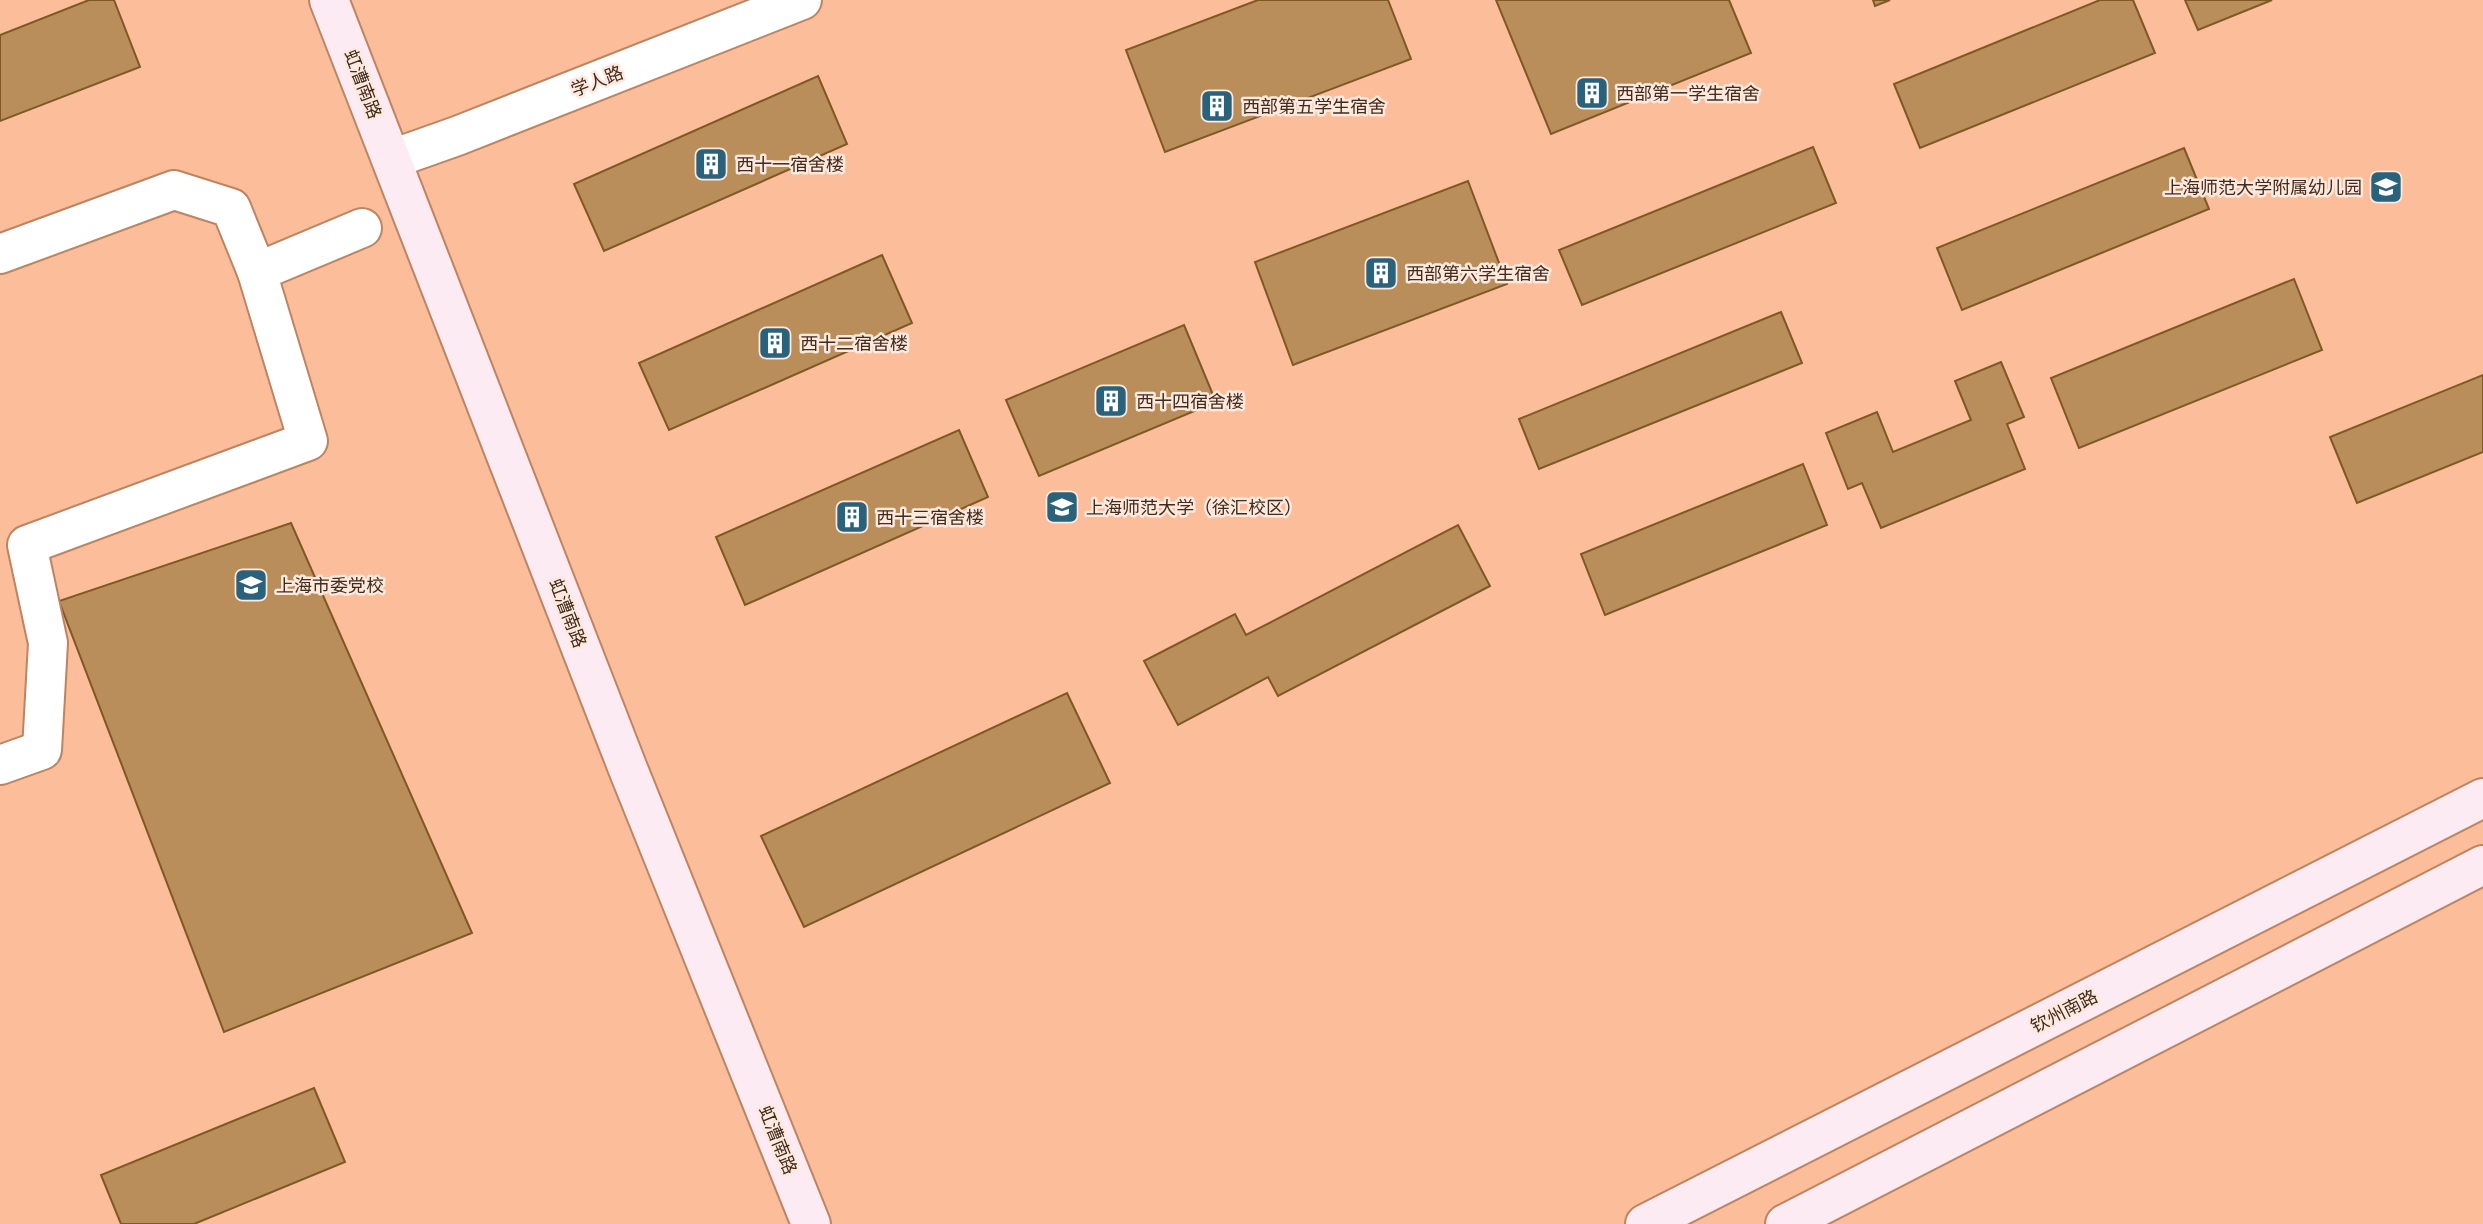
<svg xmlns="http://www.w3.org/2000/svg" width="2483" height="1224" font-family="Roboto,'Noto Sans SC',sans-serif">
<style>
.building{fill:#b98e5b;stroke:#7f5823;stroke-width:2}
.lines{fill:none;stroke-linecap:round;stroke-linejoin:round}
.street-casing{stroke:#bd8462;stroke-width:42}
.secondary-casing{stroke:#bd8462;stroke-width:42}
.street{stroke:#fff;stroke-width:38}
.secondary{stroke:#fdebf3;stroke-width:38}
.labels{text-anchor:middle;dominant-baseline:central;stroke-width:5;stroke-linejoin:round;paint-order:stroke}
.street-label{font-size:18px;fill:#422a1c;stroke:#fde9de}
.poi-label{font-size:18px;fill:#422a1c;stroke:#fde9de;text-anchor:start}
</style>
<rect width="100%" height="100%" fill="#fbbd9a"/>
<g class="building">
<polygon points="89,0 114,0 140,67 0,121 0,35"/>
<polygon points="1258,0 1388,0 1411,59 1165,152 1126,50"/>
<polygon points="1496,0 1729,0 1751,53 1551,134"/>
<polygon points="1873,0 1890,0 1875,6"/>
<polygon points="2100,0 2133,0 2155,53 1920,148 1894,84"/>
<polygon points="2185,0 2272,0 2198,30"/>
<polygon points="818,76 847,144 604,251 574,184"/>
<polygon points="1813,147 1836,203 1582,305 1559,250"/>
<polygon points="2184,148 2209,209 1962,310 1937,248"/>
<polygon points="1468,181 1507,284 1293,365 1255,262"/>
<polygon points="882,255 912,323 669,430 639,363"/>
<polygon points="2294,279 2322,350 2079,448 2051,378"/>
<polygon points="1781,312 1802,363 1539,469 1519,419"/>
<polygon points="1184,325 1216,402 1039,476 1006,400"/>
<polygon points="2001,362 2024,417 2007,424 2025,469 1881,528 1862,483 1848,489 1826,433 1877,412 1893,452 1971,420 1955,381"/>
<polygon points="2483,375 2483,452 2357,503 2330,437"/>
<polygon points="959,430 988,497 745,605 716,537"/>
<polygon points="1803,464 1827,525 1605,615 1581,554"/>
<polygon points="291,523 472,933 224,1032 59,601"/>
<polygon points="1458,525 1490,586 1278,696 1268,677 1178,725 1144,661 1235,614 1246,635"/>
<polygon points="1067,693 1110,783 804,927 761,836"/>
<polygon points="314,1088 345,1162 194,1224 121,1224 101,1175"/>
</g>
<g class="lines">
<defs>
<g id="street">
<polyline points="392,159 457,136 802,0"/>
<polyline points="0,254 174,190 231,208 257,272 362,228"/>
<polyline points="0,765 42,750 48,643 27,545 308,441 257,272"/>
</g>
<g id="secondary">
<polyline points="329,0 628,769 811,1224"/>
<polyline points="1645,1224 2483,798"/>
<polyline points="1785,1224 2483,865"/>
</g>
</defs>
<use href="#street" class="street-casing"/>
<use href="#secondary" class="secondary-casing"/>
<use href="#street" class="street"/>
<use href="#secondary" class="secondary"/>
</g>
<defs>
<symbol id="building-square" viewBox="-11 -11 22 22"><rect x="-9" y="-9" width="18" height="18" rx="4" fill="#2a627c" stroke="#fde9de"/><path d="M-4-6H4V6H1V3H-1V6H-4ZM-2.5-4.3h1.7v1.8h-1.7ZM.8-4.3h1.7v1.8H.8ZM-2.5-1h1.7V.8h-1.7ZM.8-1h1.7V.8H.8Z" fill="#fff"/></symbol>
<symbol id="school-square" viewBox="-11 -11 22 22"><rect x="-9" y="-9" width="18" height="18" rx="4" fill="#2a627c" stroke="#fde9de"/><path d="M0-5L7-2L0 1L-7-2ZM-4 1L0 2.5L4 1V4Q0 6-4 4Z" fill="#fff"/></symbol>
<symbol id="university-square" viewBox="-11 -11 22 22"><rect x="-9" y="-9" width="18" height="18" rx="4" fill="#2a627c" stroke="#fde9de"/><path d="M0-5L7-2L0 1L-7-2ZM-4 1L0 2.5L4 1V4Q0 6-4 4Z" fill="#fff"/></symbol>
</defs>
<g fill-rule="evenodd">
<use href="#building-square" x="1573" y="74" width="38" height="38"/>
<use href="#building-square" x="1198" y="87" width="38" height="38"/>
<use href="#building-square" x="692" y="145" width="38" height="38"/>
<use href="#school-square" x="2367" y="168" width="38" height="38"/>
<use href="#building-square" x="1362" y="254" width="38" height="38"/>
<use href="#building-square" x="756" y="324" width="38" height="38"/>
<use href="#building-square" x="1092" y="382" width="38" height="38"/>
<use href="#university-square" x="1043" y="488" width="38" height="38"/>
<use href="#building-square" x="833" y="498" width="38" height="38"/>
<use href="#school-square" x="232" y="566" width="38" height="38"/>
</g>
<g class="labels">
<g class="street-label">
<text transform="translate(597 81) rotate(-21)">学人路</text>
<text transform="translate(363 84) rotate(69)">虹漕南路</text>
<text transform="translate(568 613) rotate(69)">虹漕南路</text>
<text transform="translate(2064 1011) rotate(-27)">钦州南路</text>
<text transform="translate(778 1140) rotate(68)">虹漕南路</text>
</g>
<g class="poi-label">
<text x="1616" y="93">西部第一学生宿舍</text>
<text x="1242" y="106">西部第五学生宿舍</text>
<text x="736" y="164">西十一宿舍楼</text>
<text x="2362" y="187" text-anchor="end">上海师范大学附属幼儿园</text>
<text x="1406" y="273">西部第六学生宿舍</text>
<text x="800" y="343">西十二宿舍楼</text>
<text x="1136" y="401">西十四宿舍楼</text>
<text x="1086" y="507">上海师范大学（徐汇校区）</text>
<text x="876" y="517">西十三宿舍楼</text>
<text x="276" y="585">上海市委党校</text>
</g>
</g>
</svg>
